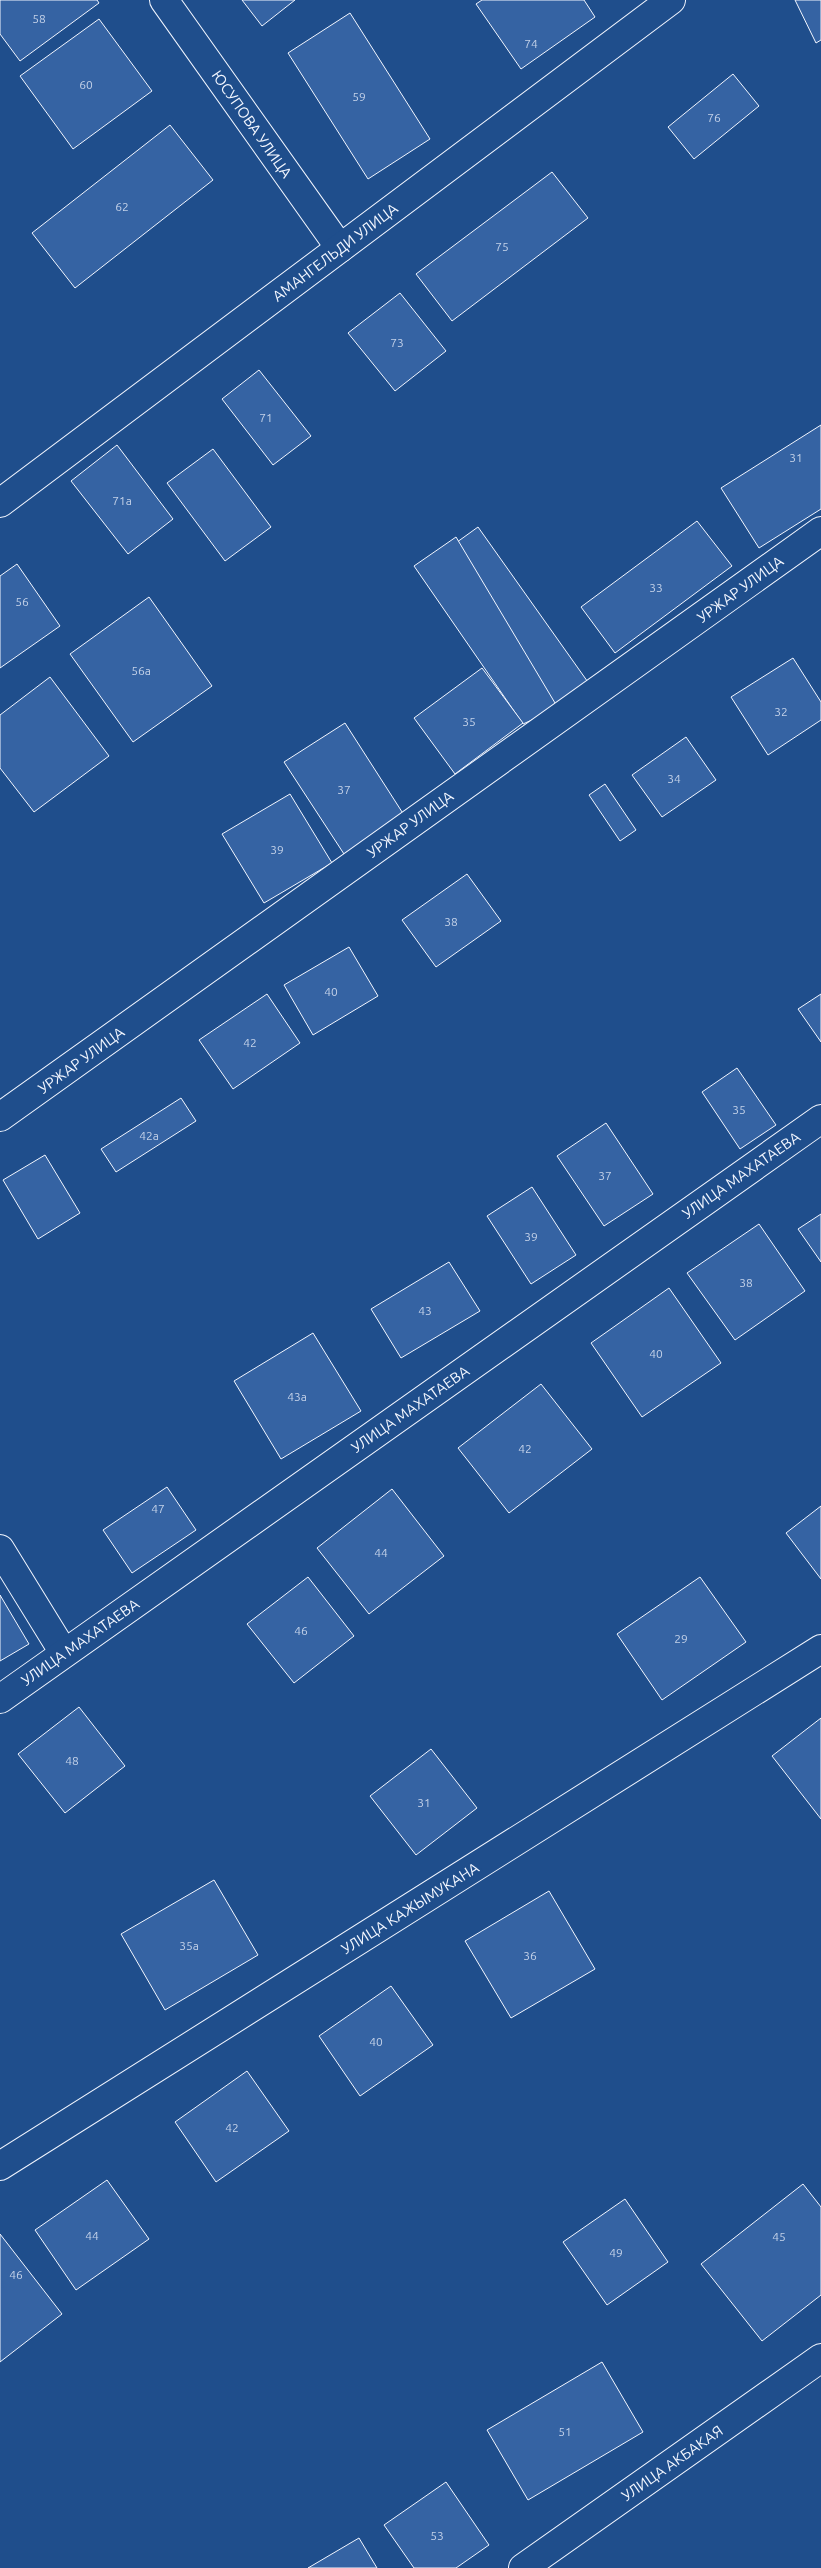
<svg xmlns="http://www.w3.org/2000/svg" width="821" height="2568" font-family="Ubuntu,sans-serif">
<style>
.building{fill:#3563a3;stroke:#f2f6ff}
.lines{fill:none;stroke-linecap:round;stroke-linejoin:round}
.minor-casing{stroke:#f2f6ff;stroke-width:30}
.minor{stroke:#1f4e8c;stroke-width:28}
.labels{text-anchor:middle;dominant-baseline:central;stroke-width:4;stroke-linejoin:round;paint-order:stroke}
.number-label{font-size:12px;fill:#c3d1e8}
.street-label{font-size:15px;fill:#f2f6ff;stroke:#1f4e8c}
</style>
<rect width="100%" height="100%" fill="#1f4e8c"/>
<g class="building">
<polygon points="0,0 97,0 99,3 20,61 0,34"/>
<polygon points="242,0 295,0 262,26"/>
<polygon points="482,0 584,0 595,17 521,69 476,4"/>
<polygon points="795,0 821,0 821,40 816,43"/>
<polygon points="350,13 430,139 368,179 288,53"/>
<polygon points="99,19 152,91 73,149 20,76"/>
<polygon points="733,74 759,106 694,159 668,127"/>
<polygon points="170,125 213,180 75,288 32,233"/>
<polygon points="552,172 588,218 452,321 416,274"/>
<polygon points="400,293 446,351 395,391 348,333"/>
<polygon points="259,370 311,436 273,465 222,399"/>
<polygon points="821,425 821,509 759,548 721,488"/>
<polygon points="117,445 173,519 128,554 71,481"/>
<polygon points="213,449 271,527 225,561 167,483"/>
<polygon points="697,521 732,566 615,653 581,607"/>
<polygon points="478,527 590,685 558,708 446,550"/>
<polygon points="456,537 558,708 523,724 414,566"/>
<polygon points="17,564 60,626 0,668 0,576"/>
<polygon points="149,597 212,686 133,742 70,654"/>
<polygon points="793,658 821,702 821,720 768,755 731,697"/>
<polygon points="482,668 523,723 455,774 414,718"/>
<polygon points="50,677 109,756 34,812 0,768 0,715"/>
<polygon points="345,723 404,815 344,854 284,762"/>
<polygon points="686,737 716,780 662,817 632,775"/>
<polygon points="605,784 636,830 620,841 589,795"/>
<polygon points="290,794 332,863 264,903 222,834"/>
<polygon points="467,874 501,921 436,967 402,920"/>
<polygon points="349,947 378,996 313,1035 284,985"/>
<polygon points="267,994 300,1043 233,1089 199,1040"/>
<polygon points="821,994 821,1042 798,1009"/>
<polygon points="737,1068 776,1125 740,1149 702,1092"/>
<polygon points="181,1098 196,1121 116,1172 101,1149"/>
<polygon points="606,1123 653,1194 604,1226 557,1156"/>
<polygon points="45,1155 80,1213 38,1239 3,1180"/>
<polygon points="532,1187 576,1255 531,1284 487,1216"/>
<polygon points="821,1214 821,1262 798,1229"/>
<polygon points="759,1224 805,1291 735,1340 687,1273"/>
<polygon points="449,1262 480,1311 401,1358 371,1309"/>
<polygon points="669,1288 721,1363 642,1417 591,1343"/>
<polygon points="313,1333 361,1411 281,1459 234,1381"/>
<polygon points="541,1384 592,1449 509,1513 458,1448"/>
<polygon points="167,1487 196,1530 132,1573 103,1530"/>
<polygon points="392,1489 444,1556 369,1614 317,1548"/>
<polygon points="821,1506 821,1579 786,1533"/>
<polygon points="308,1577 354,1636 294,1683 247,1624"/>
<polygon points="700,1577 746,1642 662,1700 617,1634"/>
<polygon points="0,1595 29,1644 0,1661"/>
<polygon points="79,1707 125,1766 65,1813 18,1754"/>
<polygon points="821,1718 821,1819 772,1756"/>
<polygon points="431,1749 477,1808 416,1855 370,1796"/>
<polygon points="214,1880 258,1955 165,2010 121,1934"/>
<polygon points="549,1891 595,1969 511,2018 465,1941"/>
<polygon points="391,1986 433,2045 360,2096 319,2036"/>
<polygon points="247,2071 289,2131 216,2182 175,2122"/>
<polygon points="107,2180 149,2239 76,2290 35,2230"/>
<polygon points="803,2184 821,2207 821,2295 762,2341 701,2264"/>
<polygon points="625,2199 668,2262 607,2305 563,2242"/>
<polygon points="0,2234 62,2314 0,2362"/>
<polygon points="602,2362 643,2432 528,2500 487,2430"/>
<polygon points="446,2482 489,2545 456,2568 414,2568 384,2525"/>
<polygon points="359,2538 377,2568 308,2568"/>
</g>
<g class="lines">
<defs>
<g id="minor">
<polyline points="164,0 340,248"/>
<polyline points="0,503 671,0"/>
<polyline points="0,1117 821,531"/>
<polyline points="0,1549 64,1653"/>
<polyline points="0,1699 821,1119"/>
<polyline points="0,2166 821,1649"/>
<polyline points="523,2568 821,2358"/>
</g>
</defs>
<use href="#minor" class="minor-casing"/>
<use href="#minor" class="minor"/>
</g>
<g class="labels">
<g class="number-label">
<text x="39" y="18">58</text>
<text x="531" y="43">74</text>
<text x="86" y="84">60</text>
<text x="359" y="96">59</text>
<text x="714" y="117">76</text>
<text x="122" y="206">62</text>
<text x="502" y="246">75</text>
<text x="397" y="342">73</text>
<text x="266" y="417">71</text>
<text x="796" y="457">31</text>
<text x="122" y="500">71а</text>
<text x="656" y="587">33</text>
<text x="22" y="601">56</text>
<text x="141" y="670">56а</text>
<text x="781" y="711">32</text>
<text x="469" y="721">35</text>
<text x="674" y="778">34</text>
<text x="344" y="789">37</text>
<text x="277" y="849">39</text>
<text x="451" y="921">38</text>
<text x="331" y="991">40</text>
<text x="250" y="1042">42</text>
<text x="739" y="1109">35</text>
<text x="149" y="1135">42а</text>
<text x="605" y="1175">37</text>
<text x="531" y="1236">39</text>
<text x="746" y="1282">38</text>
<text x="425" y="1310">43</text>
<text x="656" y="1353">40</text>
<text x="297" y="1396">43а</text>
<text x="525" y="1448">42</text>
<text x="158" y="1508">47</text>
<text x="381" y="1552">44</text>
<text x="301" y="1630">46</text>
<text x="681" y="1638">29</text>
<text x="72" y="1760">48</text>
<text x="424" y="1802">31</text>
<text x="189" y="1945">35а</text>
<text x="530" y="1955">36</text>
<text x="376" y="2041">40</text>
<text x="232" y="2127">42</text>
<text x="92" y="2235">44</text>
<text x="779" y="2236">45</text>
<text x="616" y="2252">49</text>
<text x="16" y="2274">46</text>
<text x="565" y="2431">51</text>
<text x="437" y="2535">53</text>
</g>
<g class="street-label">
<text transform="translate(252 124) rotate(55)">ЮСУПОВА УЛИЦА</text>
<text transform="translate(335 252) rotate(-37)">АМАНГЕЛЬДИ УЛИЦА</text>
<text transform="translate(740 589) rotate(-36)">УРЖАР УЛИЦА</text>
<text transform="translate(410 824) rotate(-36)">УРЖАР УЛИЦА</text>
<text transform="translate(81 1060) rotate(-36)">УРЖАР УЛИЦА</text>
<text transform="translate(741 1175) rotate(-35)">УЛИЦА МАХАТАЕВА</text>
<text transform="translate(410 1409) rotate(-35)">УЛИЦА МАХАТАЕВА</text>
<text transform="translate(80 1642) rotate(-35)">УЛИЦА МАХАТАЕВА</text>
<text transform="translate(410 1908) rotate(-32)">УЛИЦА КАЖЫМУКАНА</text>
<text transform="translate(672 2463) rotate(-35)">УЛИЦА АКБАКАЯ</text>
</g>
</g>
</svg>
